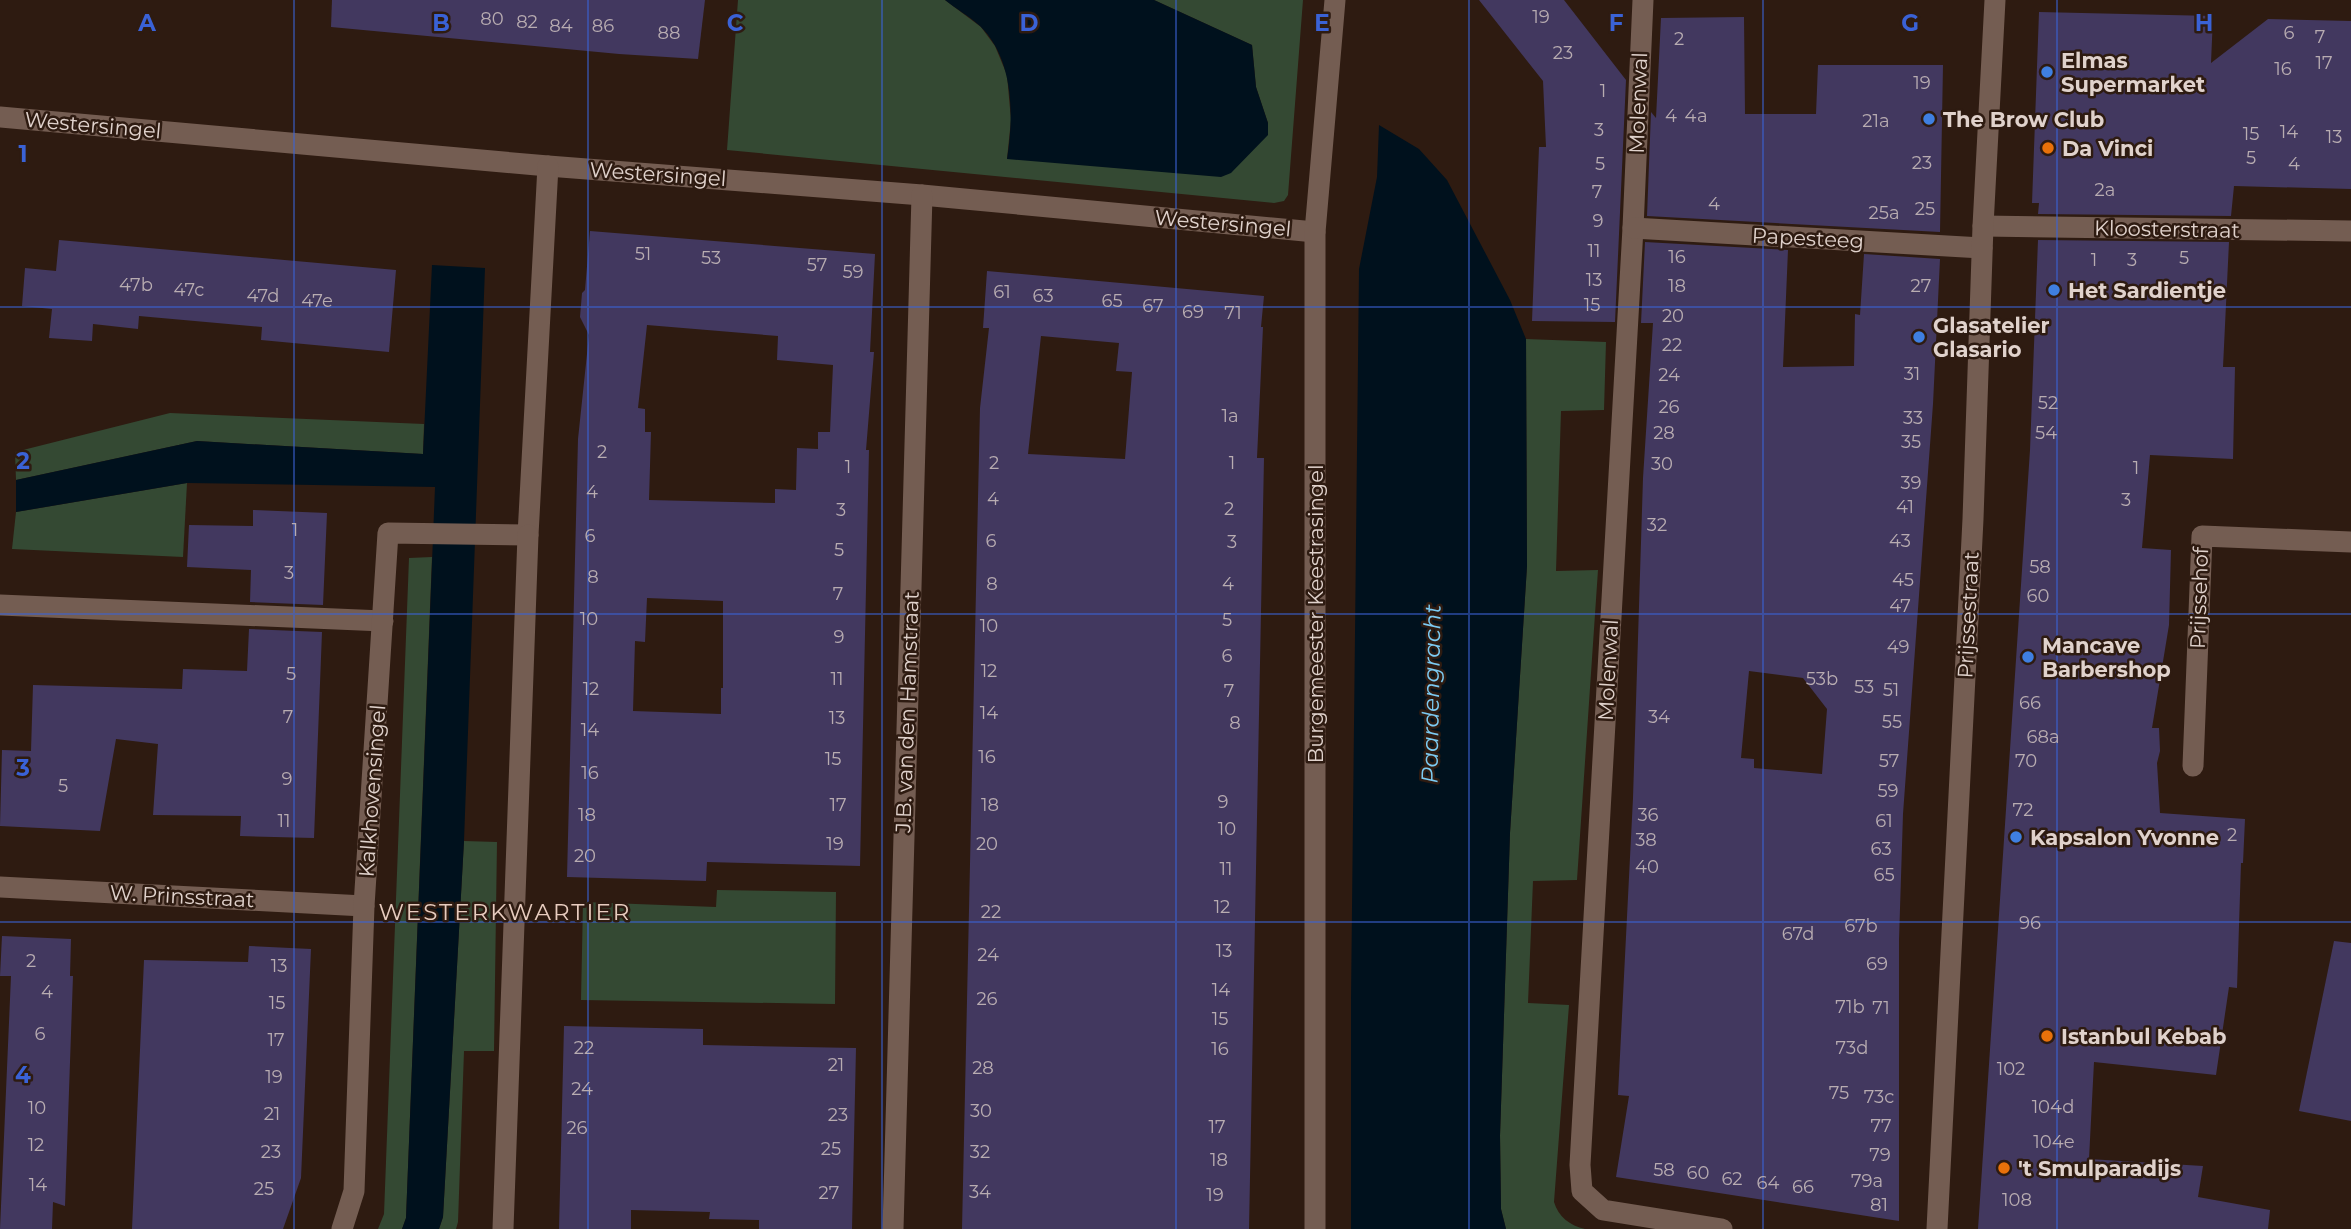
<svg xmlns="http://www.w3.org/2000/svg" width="2351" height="1229" font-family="Montserrat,sans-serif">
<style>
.green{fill:#344933}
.water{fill:#00111d}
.building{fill:#42385f;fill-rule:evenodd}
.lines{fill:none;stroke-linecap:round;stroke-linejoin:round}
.street{stroke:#745d52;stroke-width:21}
.grid{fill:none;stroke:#3a62d6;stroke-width:2;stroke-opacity:0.55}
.shop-dot{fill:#3f7fe0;stroke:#2e1b11;stroke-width:2.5}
.food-dot{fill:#e8710a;stroke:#2e1b11;stroke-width:2.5}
.labels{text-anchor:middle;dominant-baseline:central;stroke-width:5;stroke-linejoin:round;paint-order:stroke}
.number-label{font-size:18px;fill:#b8acb1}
.poi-label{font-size:21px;font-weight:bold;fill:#e0d2cc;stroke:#2e1b11;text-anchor:start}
.street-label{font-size:21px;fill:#e0d2cc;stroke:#2e1b11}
.water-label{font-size:23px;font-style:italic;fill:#7ccbf3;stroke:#2e1b11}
.neighbourhood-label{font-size:23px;letter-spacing:2px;fill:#e7ccbf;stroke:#2e1b11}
.grid-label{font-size:23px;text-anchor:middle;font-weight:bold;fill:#3a62d6;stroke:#2e1b11;stroke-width:5;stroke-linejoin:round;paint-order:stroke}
</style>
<rect width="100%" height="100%" fill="#2e1b11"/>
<g class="green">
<polygon points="738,0 945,0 981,27 995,46 1007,75 1011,120 1007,159 1268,123 1256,87 1252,45 1154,0 1303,0 1288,195 1284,201 1274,203 727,150"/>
<path d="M1526 339 1606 342 1604 410 1561 411 1556 571 1598 570 1577 880 1533 881 1528 1003 1569 1005 1554 1202C1558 1216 1570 1226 1585 1229H1506L1501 1209 1500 1136 1510 833 1527 566Z"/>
<polygon points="170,413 424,424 423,454 197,441 16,480 15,452"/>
<polygon points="187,483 183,557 12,549 16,512"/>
<polygon points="432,557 406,1218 402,1229 378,1229 384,1214 409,558"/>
<polygon points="464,841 497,842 494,1051 464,1051 458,1222 456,1229 439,1229 443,1217"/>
<polygon points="717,890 836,892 835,1004 581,1000 583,902 716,907"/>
</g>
<g class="water">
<path d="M945 0H1154L1252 45 1256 87 1268 123V135L1231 173 1221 177 1007 159C1014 116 1014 59 980 26 969 16 956 9 945 0Z"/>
<polygon points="1379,125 1419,149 1447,180 1510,300 1526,339 1527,566 1510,833 1500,1136 1501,1209 1506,1229 1351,1229 1351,999 1359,269 1377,177"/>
<polygon points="432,265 485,268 464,841 443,1217 439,1229 402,1229 406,1218 435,487 187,483 16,512 16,480 197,441 423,454"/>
</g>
<g class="building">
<polygon points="332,0 705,0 698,59 619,54 331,27"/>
<polygon points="1479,0 1564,0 1626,80 1615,322 1532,321 1539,147 1546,147 1543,81"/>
<polygon points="2039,12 2213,16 2211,63 2268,19 2351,21 2351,189 2234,186 2231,216 2038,214 2039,203 2032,203"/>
<polygon points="1744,17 1745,114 1816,114 1818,65 1943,65 1940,232 1647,216 1651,112 1656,118 1661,18"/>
<path d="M590 231 875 254 870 352H874L866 450H869L860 866 707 862 706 881 567 877 578 439 589 335 580 317 582 293 585 290ZM647 325 778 336 777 360 833 365 830 432H818V449L797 448 796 490 775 489V503L649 500 651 432H645V409L638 408ZM647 598 723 601V688H721V714L633 711 635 641 645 642Z"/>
<polygon points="59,240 396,270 389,352 261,340 262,327 139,316 138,329 93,324 92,341 49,338 52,309 22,306 25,268 56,271"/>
<polygon points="2038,240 2229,242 2223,367 2235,367 2233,459 2150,455 2142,548 2171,550 2169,625 2152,728 2159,728 2160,751 2157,763 2160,813 2245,819 2243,863 2241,863 2237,988 2229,987 2216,1075 2094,1062 2089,1159 2203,1166 2198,1197 2270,1210 2268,1229 1978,1229 2030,450"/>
<path d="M1645 242 1788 250 1783 367 1854 366 1855 314 1860 315 1864 254 1940 259 1933 404 1903 814 1899 940V1221L1616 1177 1629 1096 1618 1095 1633 798 1643 478 1653 323H1641ZM1749 671 1803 678 1827 709 1822 774 1754 768V759L1741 758Z"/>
<path d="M987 271 1264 296 1261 327H1263L1257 458H1264L1249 1229H962L980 408 989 328H983ZM1041 336 1119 343 1116 371 1132 372 1125 459 1028 454Z"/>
<polygon points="253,510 327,513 323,605 250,602 251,570 187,567 189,525 253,526"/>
<polygon points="249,629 322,632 314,838 240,836 241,816 153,815 158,744 116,739 100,831 0,826 2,750 31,751 33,685 182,689 183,669 247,671"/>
<polygon points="2,936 71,939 70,976 73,976 65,1206 53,1202 52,1229 0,1229 11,976 0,976"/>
<polygon points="2334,941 2351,943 2351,1121 2299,1111"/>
<polygon points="249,946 311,949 301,1178 283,1229 132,1229 144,960 248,962"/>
<polygon points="564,1026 703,1029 703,1045 856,1048 852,1229 759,1229 759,1220 709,1219 710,1212 631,1210 631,1229 559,1229"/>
</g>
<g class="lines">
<g class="street">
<polyline points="1643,0 1633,228 1580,1165 1582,1191 1603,1210 1722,1229"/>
<polyline points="0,117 548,166 922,195 1315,232"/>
<polyline points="1983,226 2351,231"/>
<polyline points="1633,228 1982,248"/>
<polyline points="0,605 383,621"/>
<polyline points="2193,766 2202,536 2351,542"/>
<polyline points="0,887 364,906"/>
<polyline points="342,1229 354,1191 364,906 388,533 528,535 548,166"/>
<polyline points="503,1229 528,535"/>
<polyline points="893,1229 922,195"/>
<polyline points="1315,1229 1315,232 1335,0"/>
<polyline points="1937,1229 1973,519 1983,226 1995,0"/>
</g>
</g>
<path class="grid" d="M294 0V1229M588 0V1229M882 0V1229M1176 0V1229M1469 0V1229M1763 0V1229M2057 0V1229M0 307H2351M0 614H2351M0 922H2351"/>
<g class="shop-dot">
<circle cx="2047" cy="72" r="7"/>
<circle cx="1929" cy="119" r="7"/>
<circle cx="2054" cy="290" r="7"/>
<circle cx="1919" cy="337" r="7"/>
<circle cx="2028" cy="657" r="7"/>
<circle cx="2016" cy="837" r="7"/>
</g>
<g class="food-dot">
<circle cx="2048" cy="148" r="7"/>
<circle cx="2047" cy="1036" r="7"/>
<circle cx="2004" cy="1168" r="7"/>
</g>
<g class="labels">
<g class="number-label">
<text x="1541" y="17">19</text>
<text x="492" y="19">80</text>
<text x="527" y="22">82</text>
<text x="561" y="26">84</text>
<text x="603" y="26">86</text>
<text x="669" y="33">88</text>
<text x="2289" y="33">6</text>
<text x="2320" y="37">7</text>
<text x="1679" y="39">2</text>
<text x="1563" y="53">23</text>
<text x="2324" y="63">17</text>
<text x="2283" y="69">16</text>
<text x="1922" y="83">19</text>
<text x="1603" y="91">1</text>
<text x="1671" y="116">4</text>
<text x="1696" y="116">4a</text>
<text x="1876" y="121">21a</text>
<text x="1599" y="130">3</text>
<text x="2289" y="132">14</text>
<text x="2251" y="134">15</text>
<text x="2334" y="137">13</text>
<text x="2251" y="158">5</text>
<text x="1922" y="163">23</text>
<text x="1600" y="164">5</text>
<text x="2294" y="164">4</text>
<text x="2105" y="190">2a</text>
<text x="1597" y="192">7</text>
<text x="1714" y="204">4</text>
<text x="1925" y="209">25</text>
<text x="1884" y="213">25a</text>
<text x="1598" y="221">9</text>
<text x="1594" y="251">11</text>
<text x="643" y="254">51</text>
<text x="1677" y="257">16</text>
<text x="711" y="258">53</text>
<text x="2184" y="258">5</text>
<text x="2094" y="260">1</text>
<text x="2132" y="260">3</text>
<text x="817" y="265">57</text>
<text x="853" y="272">59</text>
<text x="1594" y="280">13</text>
<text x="136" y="285">47b</text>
<text x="1677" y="286">18</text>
<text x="1921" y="286">27</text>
<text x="189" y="290">47c</text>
<text x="1002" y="292">61</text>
<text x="263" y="296">47d</text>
<text x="1043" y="296">63</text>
<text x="317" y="301">47e</text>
<text x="1112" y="301">65</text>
<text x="1592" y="305">15</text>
<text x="1153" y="306">67</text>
<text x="1193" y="312">69</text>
<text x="1233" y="313">71</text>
<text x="1673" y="316">20</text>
<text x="1672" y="345">22</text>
<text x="1912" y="374">31</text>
<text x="1669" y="375">24</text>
<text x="2048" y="403">52</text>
<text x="1669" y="407">26</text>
<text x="1230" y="416">1a</text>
<text x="1913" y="418">33</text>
<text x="1664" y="433">28</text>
<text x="2046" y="433">54</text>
<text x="1911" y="442">35</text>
<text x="602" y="452">2</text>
<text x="994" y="463">2</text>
<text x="1232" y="463">1</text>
<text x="1662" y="464">30</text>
<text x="848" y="467">1</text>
<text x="2136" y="468">1</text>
<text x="1911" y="483">39</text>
<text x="592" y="492">4</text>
<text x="993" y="499">4</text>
<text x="2126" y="500">3</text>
<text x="1905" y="507">41</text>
<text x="1229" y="509">2</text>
<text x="841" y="510">3</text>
<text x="1657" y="525">32</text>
<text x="295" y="530">1</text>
<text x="590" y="536">6</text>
<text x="991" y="541">6</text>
<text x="1900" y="541">43</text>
<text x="1232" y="542">3</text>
<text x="839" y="550">5</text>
<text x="2040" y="567">58</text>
<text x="289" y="573">3</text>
<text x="593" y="577">8</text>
<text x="1903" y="580">45</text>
<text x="992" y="584">8</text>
<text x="1228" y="584">4</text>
<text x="838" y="594">7</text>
<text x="2038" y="596">60</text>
<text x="1900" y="606">47</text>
<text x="589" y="619">10</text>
<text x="1227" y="620">5</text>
<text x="989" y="626">10</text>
<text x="839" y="637">9</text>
<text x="1898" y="647">49</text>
<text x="1227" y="656">6</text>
<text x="989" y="671">12</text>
<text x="291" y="674">5</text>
<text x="837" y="679">11</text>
<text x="1822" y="679">53b</text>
<text x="1864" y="687">53</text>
<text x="591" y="689">12</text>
<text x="1891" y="690">51</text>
<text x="1229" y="691">7</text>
<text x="2030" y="703">66</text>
<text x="989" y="713">14</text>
<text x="288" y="717">7</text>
<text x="1659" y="717">34</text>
<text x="837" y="718">13</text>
<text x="1892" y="722">55</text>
<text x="1235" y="723">8</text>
<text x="590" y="730">14</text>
<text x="2043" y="737">68a</text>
<text x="987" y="757">16</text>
<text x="833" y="759">15</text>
<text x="1889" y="761">57</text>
<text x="2026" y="761">70</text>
<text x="590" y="773">16</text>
<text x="287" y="779">9</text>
<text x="63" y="786">5</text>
<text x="1888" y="791">59</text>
<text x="1223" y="802">9</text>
<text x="838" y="805">17</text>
<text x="990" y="805">18</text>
<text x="2023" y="810">72</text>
<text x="587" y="815">18</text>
<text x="1648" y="815">36</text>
<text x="284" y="821">11</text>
<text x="1884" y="821">61</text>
<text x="1227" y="829">10</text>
<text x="2232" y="835">2</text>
<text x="1646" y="840">38</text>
<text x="835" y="844">19</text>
<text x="987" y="844">20</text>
<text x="1881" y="849">63</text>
<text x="585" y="856">20</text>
<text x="1647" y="867">40</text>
<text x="1226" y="869">11</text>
<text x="1884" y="875">65</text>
<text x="1222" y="907">12</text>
<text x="991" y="912">22</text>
<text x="2030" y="923">96</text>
<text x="1861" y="926">67b</text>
<text x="1798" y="934">67d</text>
<text x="1224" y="951">13</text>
<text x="988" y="955">24</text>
<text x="31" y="961">2</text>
<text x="1877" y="964">69</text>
<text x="279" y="966">13</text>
<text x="1221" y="990">14</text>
<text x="47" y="992">4</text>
<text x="987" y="999">26</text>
<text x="277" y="1003">15</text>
<text x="1850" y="1007">71b</text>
<text x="1881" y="1008">71</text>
<text x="1220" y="1019">15</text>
<text x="40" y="1034">6</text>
<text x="276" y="1040">17</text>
<text x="584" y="1048">22</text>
<text x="1852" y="1048">73d</text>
<text x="1220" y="1049">16</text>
<text x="836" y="1065">21</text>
<text x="983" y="1068">28</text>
<text x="2011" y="1069">102</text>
<text x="274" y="1077">19</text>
<text x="582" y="1089">24</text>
<text x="1839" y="1093">75</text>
<text x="1879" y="1097">73c</text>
<text x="2053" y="1107">104d</text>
<text x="37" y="1108">10</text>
<text x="981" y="1111">30</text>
<text x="272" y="1114">21</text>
<text x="838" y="1115">23</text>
<text x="1881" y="1126">77</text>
<text x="1217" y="1127">17</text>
<text x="577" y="1128">26</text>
<text x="2054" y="1142">104e</text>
<text x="36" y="1145">12</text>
<text x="831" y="1149">25</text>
<text x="271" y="1152">23</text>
<text x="980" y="1152">32</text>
<text x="1880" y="1155">79</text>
<text x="1219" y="1160">18</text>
<text x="1664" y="1170">58</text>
<text x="1698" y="1173">60</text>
<text x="1732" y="1179">62</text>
<text x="1867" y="1181">79a</text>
<text x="1768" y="1183">64</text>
<text x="38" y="1185">14</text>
<text x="1803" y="1187">66</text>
<text x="264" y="1189">25</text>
<text x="980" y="1192">34</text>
<text x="829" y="1193">27</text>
<text x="1215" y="1195">19</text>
<text x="2017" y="1200">108</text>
<text x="1879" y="1205">81</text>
</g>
<g class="poi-label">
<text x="2061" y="60">Elmas<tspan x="2061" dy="24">Supermarket</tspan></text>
<text x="1943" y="119">The Brow Club</text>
<text x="2062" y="148">Da Vinci</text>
<text x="2068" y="290">Het Sardientje</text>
<text x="1933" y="325">Glasatelier<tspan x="1933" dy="24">Glasario</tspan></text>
<text x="2042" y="645">Mancave<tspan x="2042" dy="24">Barbershop</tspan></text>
<text x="2030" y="837">Kapsalon Yvonne</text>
<text x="2061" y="1036">Istanbul Kebab</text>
<text x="2018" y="1168">'t Smulparadijs</text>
</g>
<g class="street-label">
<text transform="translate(1638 103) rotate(-88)">Molenwal</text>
<text transform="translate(93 125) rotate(5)">Westersingel</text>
<text transform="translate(658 174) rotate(4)">Westersingel</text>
<text transform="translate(1223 223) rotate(5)">Westersingel</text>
<text transform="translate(2167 229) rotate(1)">Kloosterstraat</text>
<text transform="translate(1808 238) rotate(3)">Papesteeg</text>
<text transform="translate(2199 598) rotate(-88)">Prijssehof</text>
<text transform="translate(1315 614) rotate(-90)">Burgemeester Keestrasingel</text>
<text transform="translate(1968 615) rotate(-87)">Prijssestraat</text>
<text transform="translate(1608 670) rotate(-87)">Molenwal</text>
<text transform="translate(907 712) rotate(-88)">J.B. van den Hamstraat</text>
<text transform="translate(372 791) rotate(-86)">Kalkhovensingel</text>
<text transform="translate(182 896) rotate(3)">W. Prinsstraat</text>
</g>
<g class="water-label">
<text transform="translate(1431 694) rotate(-89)">Paardengracht</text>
</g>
<g class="neighbourhood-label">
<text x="505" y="912">WESTERKWARTIER</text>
</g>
</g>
<g class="grid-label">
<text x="147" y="31">A</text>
<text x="441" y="31">B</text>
<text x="735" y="31">C</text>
<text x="1029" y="31">D</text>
<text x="1322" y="31">E</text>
<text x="1616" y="31">F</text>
<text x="1910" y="31">G</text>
<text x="2204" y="31">H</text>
<text x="23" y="162">1</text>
<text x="23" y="469">2</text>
<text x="23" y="776">3</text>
<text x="23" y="1083">4</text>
</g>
</svg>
